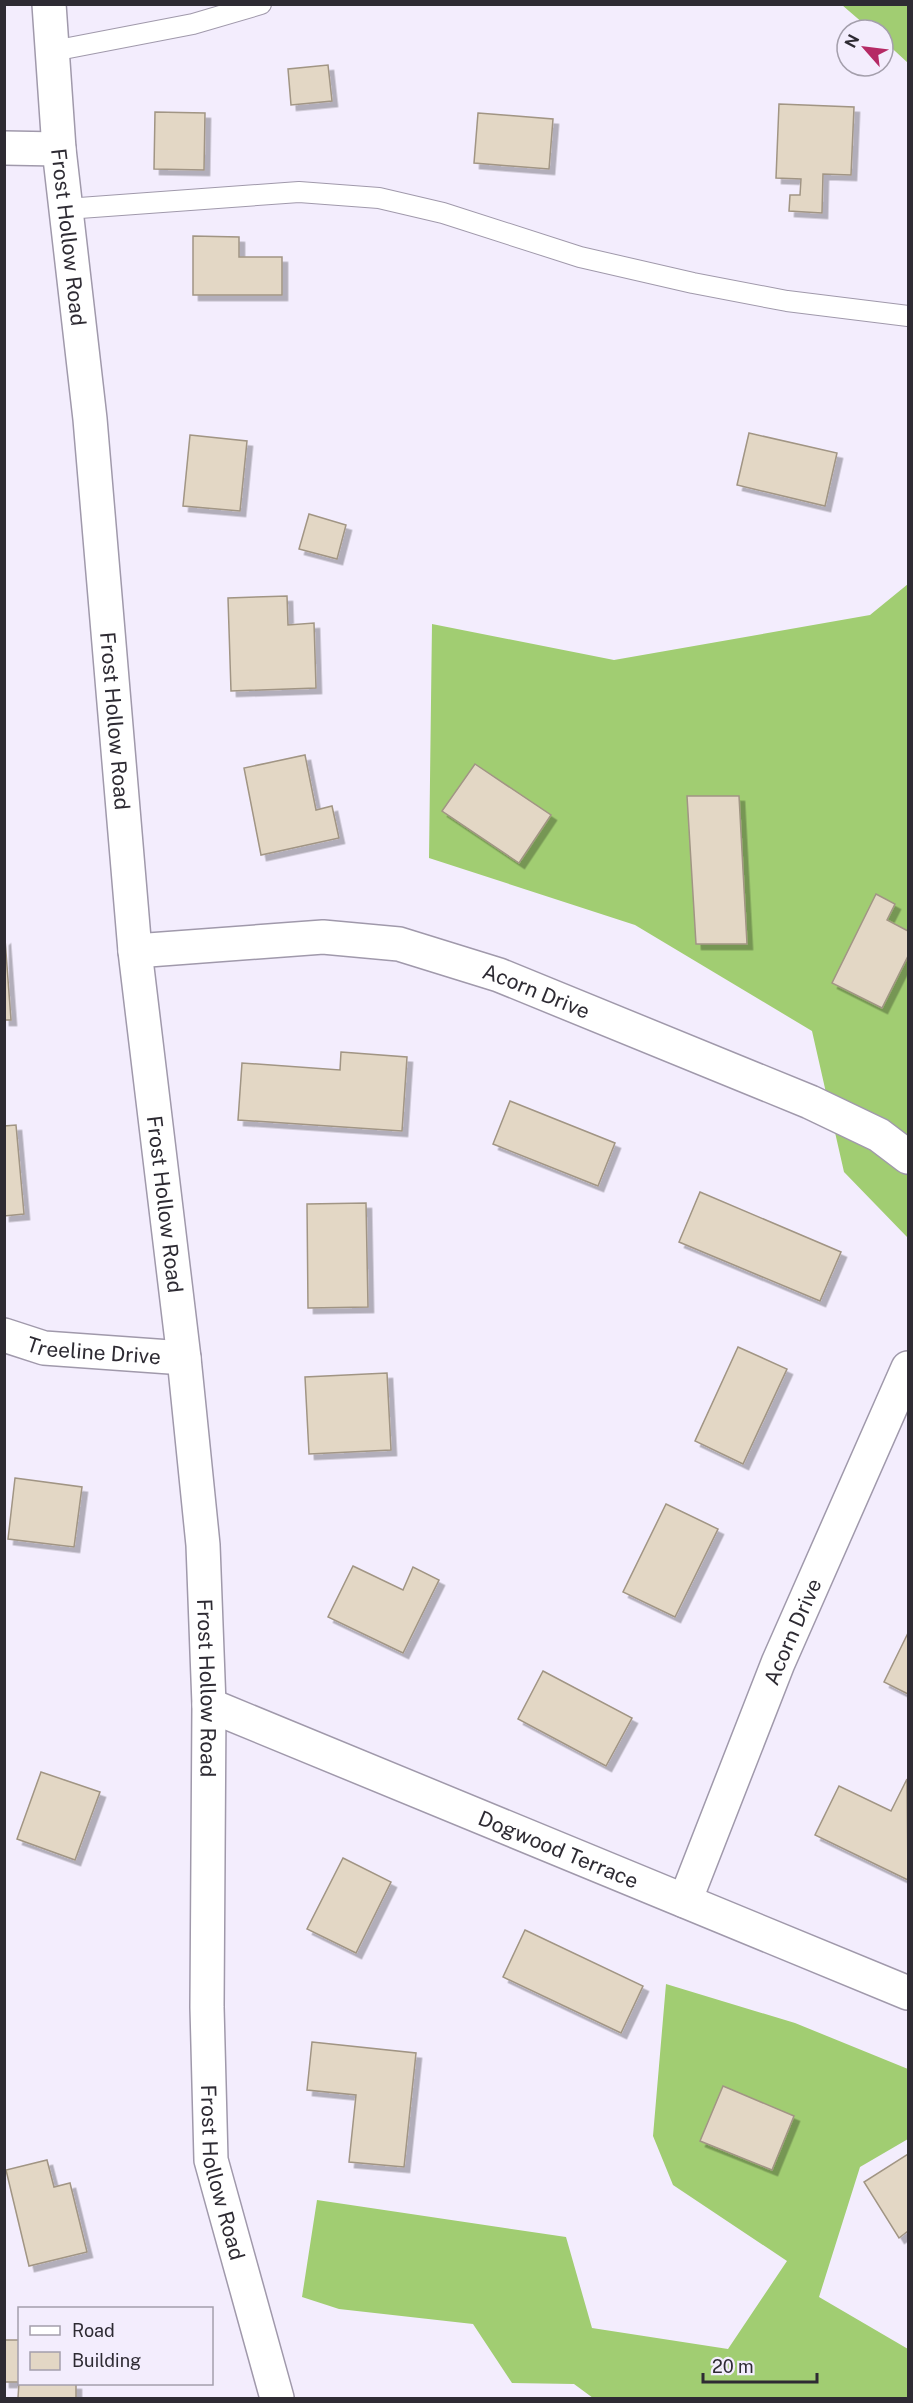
<svg xmlns="http://www.w3.org/2000/svg" width="913" height="2403" font-family="'Public Sans',sans-serif">
<style>
.forest{fill:#a1cd72}
.building{fill:#e3d7c5;stroke:#a19584;stroke-width:1.5;filter:url(#shadow)}
.lines{fill:none;stroke-linecap:round;stroke-linejoin:round}
.service-casing{stroke:#a099ab;stroke-width:22}
.minor-casing{stroke:#a099ab;stroke-width:36}
.service{stroke:#fff;stroke-width:20}
.minor{stroke:#fff;stroke-width:33}
.labels{text-anchor:middle;dominant-baseline:central;stroke-width:5;stroke-linejoin:round;paint-order:stroke}
.street-label{font-size:21px;fill:#2e2b33;stroke:#f3edfd}
</style>
<defs>
<filter id="shadow"><feDropShadow dx="5.5" dy="5.5" stdDeviation="0" flood-color="#0004"/></filter>
</defs>
<rect width="100%" height="100%" fill="#f3edfd"/>
<g class="forest">
<polygon points="842,5 908,5 908,63 883,40 883,30 871,30"/>
<polygon points="908,584 908,1238 844,1172 812,1031 635,925 429,858 432,624 614,660 870,615"/>
<polygon points="666,1984 795,2023 908,2069 908,2139 860,2167 819,2297 908,2349 908,2398 593,2398 574,2384 512,2383 473,2324 339,2309 302,2297 317,2200 566,2237 592,2328 728,2349 787,2261 673,2185 653,2136"/>
</g>
<g class="building">
<polygon points="328,65 332,101 291,105 288,69"/>
<polygon points="779,104 854,107 851,175 823,174 822,213 789,211 790,195 800,195 801,179 776,178"/>
<polygon points="155,112 205,113 204,170 154,169"/>
<polygon points="478,113 553,119 549,169 474,163"/>
<polygon points="193,236 239,237 239,257 282,257 282,295 193,295"/>
<polygon points="749,433 837,453 825,506 737,485"/>
<polygon points="190,435 247,441 240,511 183,506"/>
<polygon points="309,514 346,525 337,559 299,549"/>
<polygon points="287,596 288,625 314,623 316,688 231,691 228,598"/>
<polygon points="305,755 316,810 332,806 339,838 261,855 244,768"/>
<polygon points="475,764 551,815 519,863 442,811"/>
<polygon points="687,796 739,796 747,944 696,944"/>
<polygon points="876,894 895,904 887,920 908,931 908,956 882,1008 832,983"/>
<polygon points="5,939 11,1020 4,1020 4,940"/>
<polygon points="341,1052 407,1057 402,1131 238,1120 242,1063 340,1070"/>
<polygon points="510,1101 615,1143 598,1186 493,1144"/>
<polygon points="16,1125 24,1214 4,1216 4,1126"/>
<polygon points="700,1192 841,1252 820,1301 679,1242"/>
<polygon points="366,1203 368,1307 308,1308 307,1204"/>
<polygon points="738,1347 787,1369 743,1464 695,1441"/>
<polygon points="387,1373 391,1450 309,1454 305,1377"/>
<polygon points="15,1478 82,1487 74,1547 8,1539"/>
<polygon points="666,1504 718,1529 675,1617 623,1592"/>
<polygon points="353,1566 403,1590 413,1567 439,1580 403,1653 328,1617"/>
<polygon points="908,1633 908,1694 884,1682"/>
<polygon points="543,1671 632,1718 606,1766 518,1719"/>
<polygon points="41,1772 100,1792 75,1860 17,1839"/>
<polygon points="907,1779 908,1880 815,1835 839,1786 891,1811"/>
<polygon points="343,1858 391,1882 356,1953 307,1929"/>
<polygon points="525,1930 643,1986 621,2033 503,1977"/>
<polygon points="312,2042 416,2053 404,2167 349,2162 356,2095 307,2090"/>
<polygon points="723,2086 794,2116 772,2170 700,2141"/>
<polygon points="908,2154 908,2231 899,2238 864,2182"/>
<polygon points="47,2160 54,2187 70,2183 87,2252 29,2266 6,2170"/>
<polygon points="4,2340 20,2340 20,2384 76,2384 76,2398 18,2398 19,2382 4,2382"/>
</g>
<g class="lines">
<defs>
<g id="service">
<polyline points="53,51 193,24 261,4"/>
<polyline points="66,209 299,192 379,198 443,213 580,257 693,283 787,301 908,316"/>
</g>
<g id="minor">
<path id="s1" d="M49 4 59 149 90 419 135 951 184 1358 203 1545 209 1705 207 2007 211 2160 277 2398"/>
<polyline points="4,148 59,149"/>
<path id="s2" d="M135 951 323 937 399 944 499 975 810 1102 879 1135 908 1157"/>
<path id="s3" d="M4 1335 44 1348 184 1358"/>
<path id="s4" d="M209 1705 908 1993"/>
<path id="s5" d="M685 1901 778 1663 908 1368"/>
</g>
</defs>
<use href="#service" class="service-casing"/>
<use href="#minor" class="minor-casing"/>
<use href="#service" class="service"/>
<use href="#minor" class="minor"/>
</g>
<g class="labels">
<g class="street-label">
<text stroke="none"><textPath href="#s1" startOffset="234">Frost Hollow Road</textPath></text>
<text stroke="none"><textPath href="#s1" startOffset="720">Frost Hollow Road</textPath></text>
<text stroke="none"><textPath href="#s2" startOffset="410">Acorn Drive</textPath></text>
<text stroke="none"><textPath href="#s1" startOffset="1206">Frost Hollow Road</textPath></text>
<text stroke="none"><textPath href="#s3" startOffset="92">Treeline Drive</textPath></text>
<text stroke="none"><textPath href="#s5" startOffset="290">Acorn Drive</textPath></text>
<text stroke="none"><textPath href="#s1" startOffset="1692">Frost Hollow Road</textPath></text>
<text stroke="none"><textPath href="#s4" startOffset="378">Dogwood Terrace</textPath></text>
<text stroke="none"><textPath href="#s1" startOffset="2178">Frost Hollow Road</textPath></text>
</g>
</g>
<rect width="913" height="2403" fill="none" stroke="#2e2b33" stroke-width="12"/>
<rect x="18" y="2307" width="195" height="78" fill="#f3edfd" stroke="#a49fac" stroke-width="1.5"/>
<rect x="30" y="2326" width="30" height="9" fill="#ffffff" stroke="#a49fac" stroke-width="1.5"/>
<text x="72" y="2337" font-size="18" fill="#2e2b33">Road</text>
<rect x="30" y="2352" width="30" height="18" fill="#e3d7c5" stroke="#a49fac" stroke-width="1.5"/>
<text x="72" y="2367" font-size="18" fill="#2e2b33">Building</text>
<g transform="translate(865 48) rotate(298)"><circle r="28" fill="#f3edfd" stroke="#a49fac" stroke-width="1.5"/>
<path d="M0-4.5L10 22L0 15L-10 22Z" fill="#b52a65"/>
<text y="-9" font-size="16" font-weight="bold" text-anchor="middle" fill="#2e2b33">N</text>
</g>
<path d="M703 2373v9h114v-9" fill="none" stroke="#2e2b33" stroke-width="3"/>
<text x="712" y="2373" font-size="18" fill="#2e2b33" stroke="#f3edfd" stroke-width="4.5" paint-order="stroke">20 m</text>
</svg>
